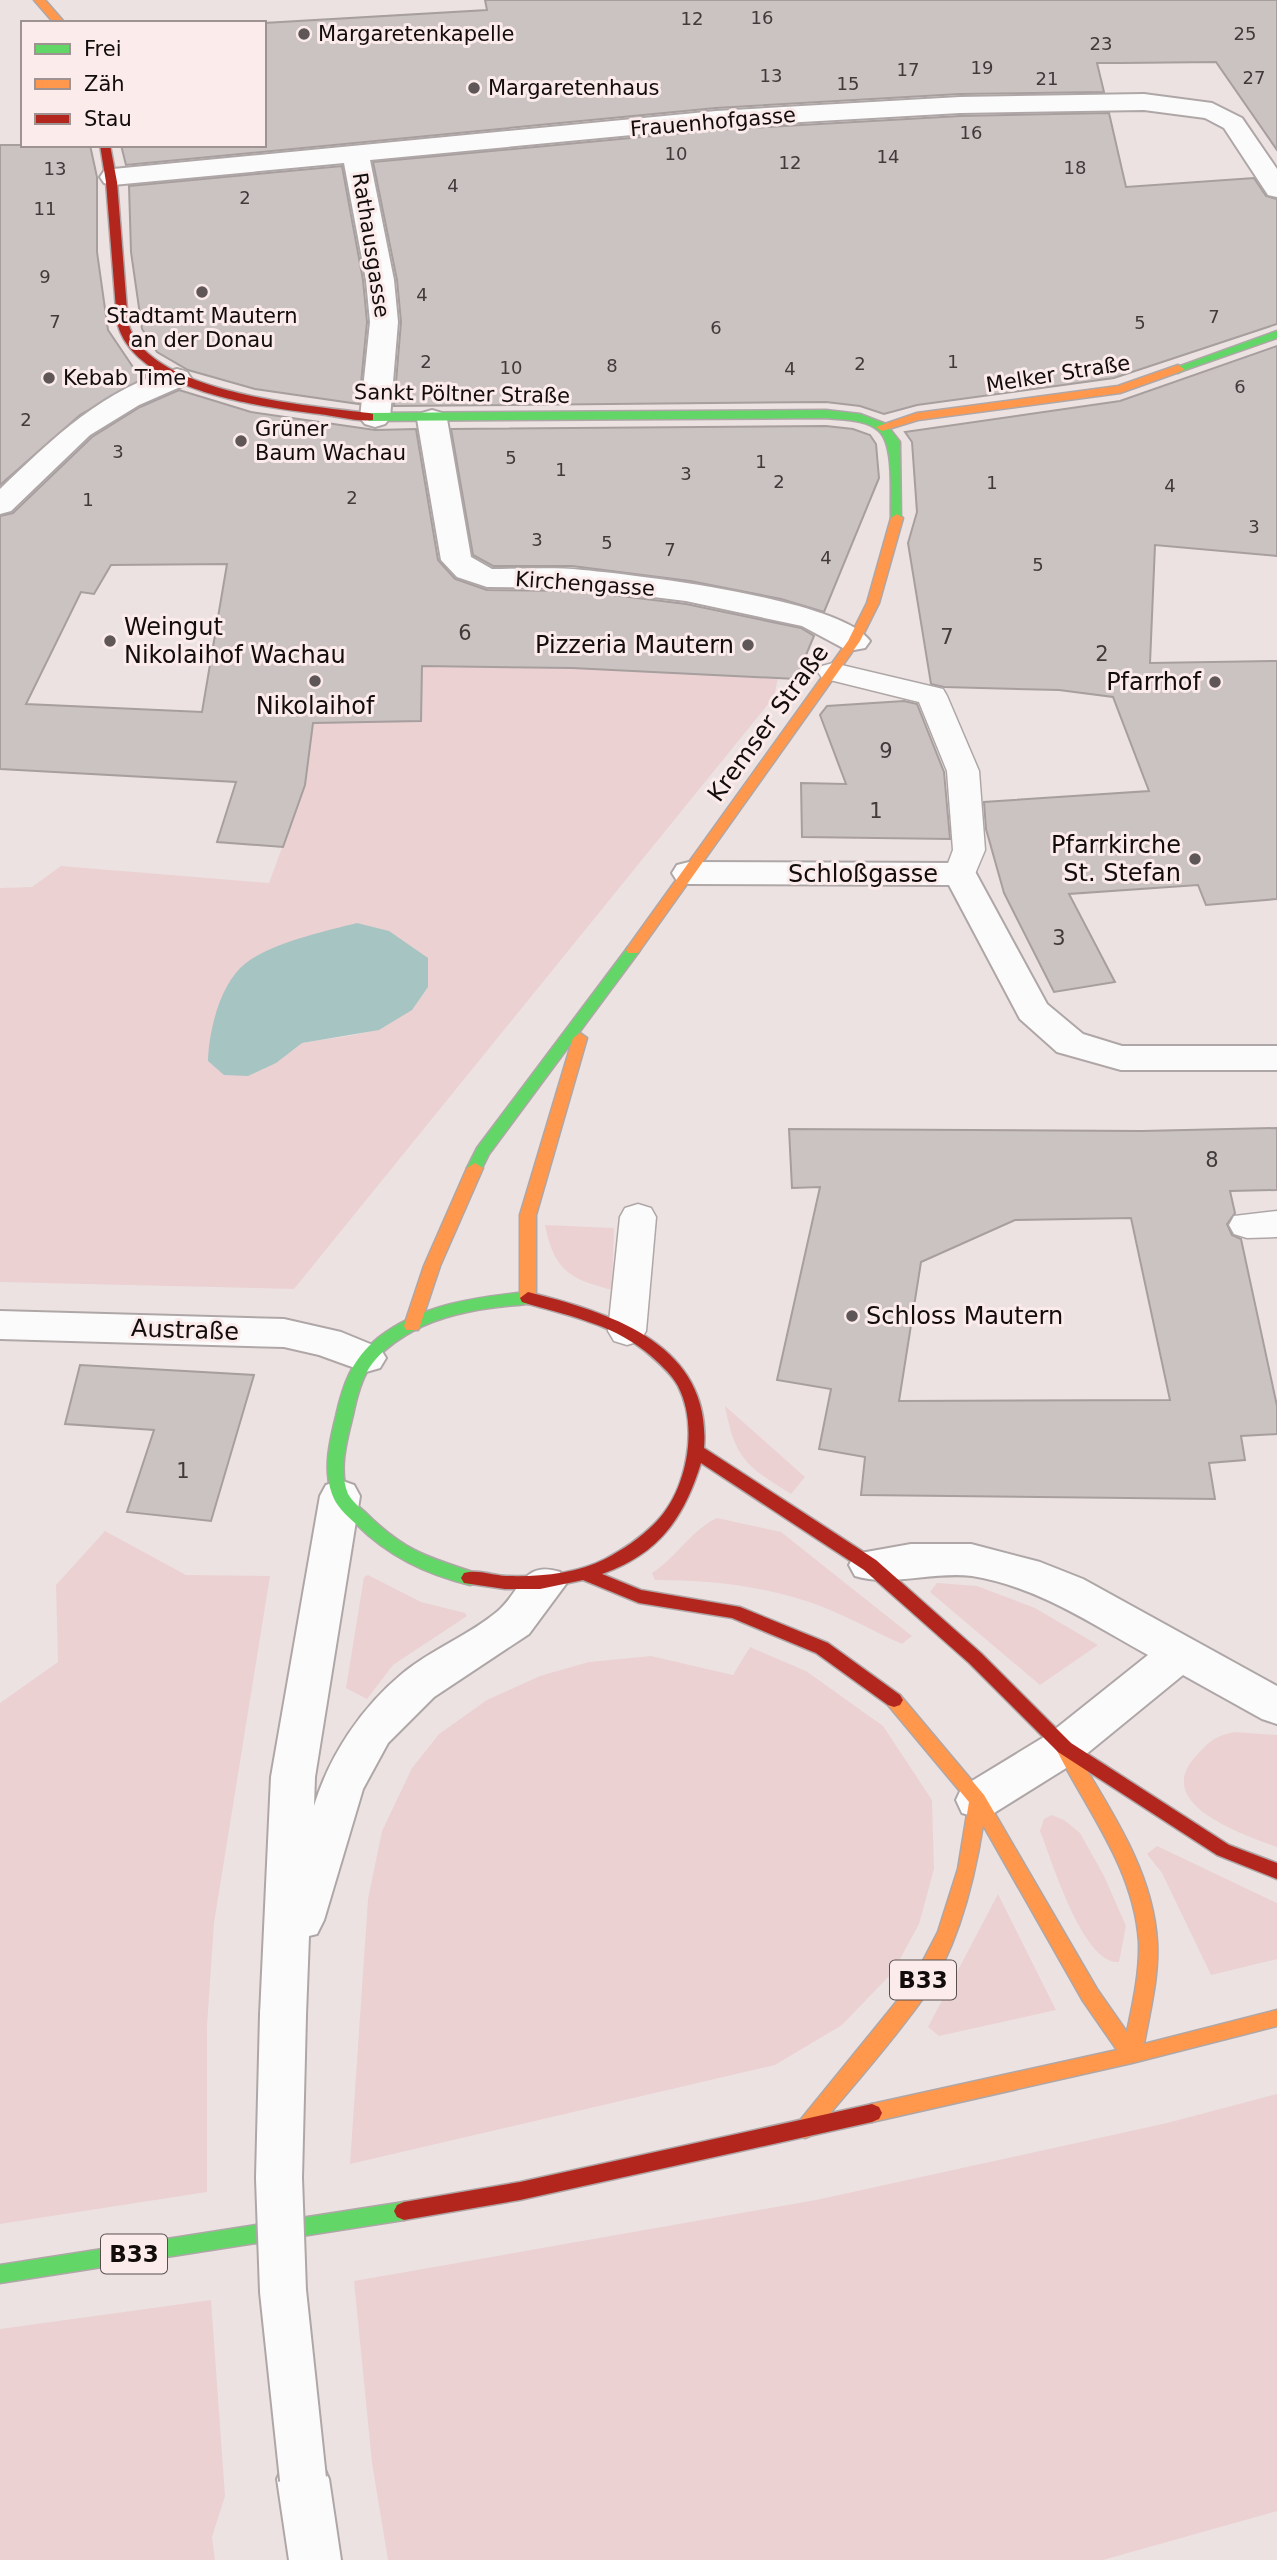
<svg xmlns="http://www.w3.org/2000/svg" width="1277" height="2560" font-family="'DejaVu Sans',sans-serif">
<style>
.green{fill:#ebd1d2;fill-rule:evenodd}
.water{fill:#a6c4c2}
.building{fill:#cbc2c2;stroke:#a79e9e;stroke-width:2;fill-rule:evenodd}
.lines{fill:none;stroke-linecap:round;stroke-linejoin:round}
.lane-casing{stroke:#afa7a7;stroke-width:3}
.street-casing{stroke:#afa7a7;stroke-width:4}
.fast-casing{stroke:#afa7a7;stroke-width:3}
.slow-casing{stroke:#afa7a7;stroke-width:3}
.jam-casing{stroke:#afa7a7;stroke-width:3}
.lane{fill:#fcfbfb;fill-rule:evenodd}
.street{fill:#fcfbfb;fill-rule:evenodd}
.fast{fill:#63d668;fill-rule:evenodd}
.slow{fill:#ff974d;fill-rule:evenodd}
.jam{fill:#b3261e;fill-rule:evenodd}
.street-bridge-casing{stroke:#afa7a7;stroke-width:50;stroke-linecap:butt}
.street-bridge{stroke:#fcfbfb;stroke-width:46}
.poi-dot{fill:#5f5757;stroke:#fcebeb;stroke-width:2.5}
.labels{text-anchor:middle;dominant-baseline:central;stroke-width:6;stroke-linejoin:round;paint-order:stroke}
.far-number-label{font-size:18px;fill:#403a3a}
.far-poi-label{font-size:21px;fill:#120c0c;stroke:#fcebeb;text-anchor:start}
.far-street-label{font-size:21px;fill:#120c0c;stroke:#fcebeb}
.number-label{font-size:21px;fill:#403a3a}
.shield{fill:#fcebeb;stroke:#584f4f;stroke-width:2}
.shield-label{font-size:23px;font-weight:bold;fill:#120c0c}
.poi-label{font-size:24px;fill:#120c0c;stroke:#fcebeb;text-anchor:end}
.street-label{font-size:24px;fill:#120c0c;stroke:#fcebeb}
</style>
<rect width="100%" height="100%" fill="#ede2e2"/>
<g class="green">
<path d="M422 666 572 668 778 678 774 697 294 1289 0 1282V888L32 887 61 866 269 883 305 785 314 716 345 722 421 721ZM428 987C392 1038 359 1033 302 1043Z"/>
<path d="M545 1225 614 1228 612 1290C569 1279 554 1270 545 1225Z"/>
<path d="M725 1406 805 1477 791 1494C746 1466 735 1459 725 1406Z"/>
<path d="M717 1518 781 1532 912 1636 902 1644C870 1630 837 1610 803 1600 755 1585 705 1580 655 1580L652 1573C676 1558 692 1529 717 1518Z"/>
<polygon points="105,1531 186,1575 270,1576 214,1923 207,2026 207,2192 0,2224 0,1703 58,1662 56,1585"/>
<polygon points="368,1575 421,1602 465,1613 467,1616 393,1665 367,1699 346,1688 364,1577"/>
<polygon points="937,1583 977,1586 1035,1608 1098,1645 1040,1685 930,1592"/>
<polygon points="750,1647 806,1671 883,1726 932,1800 934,1869 919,1924 893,1972 842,2025 775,2065 350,2164 368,1899 382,1831 412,1768 439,1734 487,1700 540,1676 589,1662 651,1656 733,1675"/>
<path d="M1234 1732 1277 1735V1847C1245 1835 1152 1805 1195 1757 1210 1741 1213 1737 1234 1732Z"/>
<path d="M1052 1815 1064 1820 1080 1833 1104 1876 1126 1926 1119 1962C1083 1965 1052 1861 1040 1831L1044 1819Z"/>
<polygon points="1157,1846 1277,1903 1277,1959 1211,1975 1162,1873 1147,1854"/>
<polygon points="998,1894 1056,2010 939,2036 928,2027"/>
<polygon points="1277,2094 1277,2511 1103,2560 388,2560 372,2463 354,2281 816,2200 1167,2123"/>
<polygon points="211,2300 225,2496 212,2537 215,2560 0,2560 0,2329"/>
</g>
<path class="water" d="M357 923 389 931 428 958V987L412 1010 379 1030 302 1043 276 1063 248 1076 224 1075 208 1061C209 1030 220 983 246 963 271 943 326 931 357 923Z"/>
<g class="building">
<polygon points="485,0 1277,0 1277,150 1216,62 1121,63 1097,63 1104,92 960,94 716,108 126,165 121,145 264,145 264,23 487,10"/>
<polygon points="1109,113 1126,187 1254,178 1266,196 1277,199 1277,324 1114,378 917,405 884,414 860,406 826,402 394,406 401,322 397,280 373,162 716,130 960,116"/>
<polygon points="0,145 90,145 97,177 97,252 108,330 133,367 147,376 80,415 0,485"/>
<polygon points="342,166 363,280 367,322 359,404 255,389 188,370 157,352 142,329 131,252 129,186"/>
<polygon points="1277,346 1277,556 1155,545 1150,663 1277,661 1277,899 1206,905 1198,885 1069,894 1115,982 1054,992 1004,893 986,829 984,802 1149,791 1113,697 1059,690 944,687 931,684 908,543 917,512 912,442 905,432 1120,401"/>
<path d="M179 390 251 412 375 430 416 429 438 560 455 579 487 590 580 591 686 604 801 628 814 636 796 679 572 668 422 666 421 721 313 723 305 785 283 847 217 842 236 782 0 769V516L13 513 92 437 140 407ZM227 564 202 712 26 704 81 592 94 594 111 565Z"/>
<polygon points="826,426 853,429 870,435 876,444 879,478 824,612 781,599 690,581 572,566 493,566 473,555 451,429"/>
<polygon points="904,701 917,704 944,772 950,839 802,837 801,783 846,784 820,715 827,706"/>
<path d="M1277 1128V1190L1230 1191 1235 1213 1227 1224 1232 1235 1241 1239 1277 1406V1434L1241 1436 1245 1460 1209 1463 1215 1499 861 1495 865 1457 819 1449 831 1389 777 1380 820 1187 792 1188 789 1129 1142 1131ZM1131 1218 1170 1400 899 1401 921 1262 1015 1220Z"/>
<polygon points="80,1365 254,1375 211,1521 127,1512 154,1430 65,1424"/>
</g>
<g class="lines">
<defs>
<g id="lane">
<polygon points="833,663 943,689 947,696 979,771 985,850 972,881 960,884 948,881 944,874 953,850 947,771 919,702 822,678 818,672 822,666"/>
<polygon points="638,1204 651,1208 656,1217 646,1331 640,1341 627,1345 614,1341 608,1331 620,1217 625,1208"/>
<polygon points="1277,1211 1277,1237 1247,1238 1234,1234 1229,1225 1234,1216"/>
</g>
<g id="street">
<polygon points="1144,94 1212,103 1242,118 1277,169 1277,197 1268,195 1224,128 1205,118 1144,110 960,113 716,127 370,160 394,280 398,322 390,418 385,424 375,427 365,424 360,418 370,322 366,280 344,163 113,185 104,183 100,177 104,171 113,169 716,111 960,97"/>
<path d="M177 369 187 372 191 378 187 384 139 405 90 435 11 511 0 514V489C52 439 105 387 177 369Z"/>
<path d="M432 410 442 413 447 419 471 557 492 569C522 569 553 567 583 570 637 575 841 599 870 641L865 648 854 650 843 648 802 626 686 601 580 588 487 587 457 577 441 560 417 419 422 413Z"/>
<polygon points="689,862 960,863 972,866 1047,1004 1083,1034 1122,1046 1277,1046 1277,1070 1121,1070 1057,1052 1020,1019 949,885 689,884 677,881 672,873 677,865"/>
<polygon points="0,1311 284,1319 341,1332 380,1348 386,1358 380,1368 366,1372 319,1355 284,1347 0,1339"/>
<path d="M340 1480 354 1485 360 1496 315 1777 314 1806C330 1754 362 1707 403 1673 432 1649 470 1635 498 1611 521 1591 523 1560 560 1572L566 1584 529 1634 434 1697 388 1743 363 1789 324 1920 317 1934 309 1936 306 2015 299 2029 283 2035 267 2029 260 2015 271 1777 320 1496 326 1485Z"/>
<path d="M911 1544H971L1040 1562 1083 1579 1277 1686V1724L1262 1719 1183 1675 1079 1760 994 1813 978 1818 962 1813 956 1800 962 1787 1049 1734 1148 1655C1092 1624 1036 1586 972 1576 935 1571 889 1587 855 1576L849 1565 855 1554Z"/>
<polygon points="303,2454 321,2461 329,2479 341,2560 289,2560 277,2479 285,2461"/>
</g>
<g id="fast">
<polygon points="1277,331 1277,338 1182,371 1178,373 1172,369"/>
<path d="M826 410 860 414 886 424 900 442 901 521H893L891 518C890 496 895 446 879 431 866 419 843 420 826 418L369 421 363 417 369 413Z"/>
<polygon points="633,945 640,950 638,953 489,1154 480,1172 470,1172 467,1168 477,1148 628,947"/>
<path d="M528 1292 536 1298 534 1302C522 1306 509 1305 497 1307 465 1311 433 1318 406 1335 370 1357 361 1375 353 1415 347 1439 338 1470 348 1494 352 1501 360 1508 366 1513 404 1551 427 1557 476 1573L479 1578 476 1583 470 1585C425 1574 388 1556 355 1523 346 1515 336 1506 332 1494 323 1469 330 1440 336 1416 343 1384 352 1359 378 1338 420 1305 476 1297 528 1292Z"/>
<polygon points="404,2202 411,2205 414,2211 411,2217 404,2220 0,2283 0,2265"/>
</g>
<g id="slow">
<polygon points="34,0 45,0 65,23 54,23"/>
<polygon points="1178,365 1184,369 1182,371 1120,393 918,420 882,431 876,427 917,413 1118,386"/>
<polygon points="897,514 903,518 879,603 860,641 638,953 628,953 626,950 628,947 848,641 867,603 891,518"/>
<polygon points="580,1033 587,1038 536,1215 536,1298 528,1304 520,1298 520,1215 573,1038"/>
<polygon points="475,1163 483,1168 440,1266 420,1326 418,1330 406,1330 404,1326 424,1266 467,1168"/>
<path d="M894 1693 900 1695 984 1795 1097 1989 1127 2032C1133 2003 1140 1972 1139 1942 1134 1868 1087 1811 1055 1747L1058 1742 1064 1740 1070 1742C1106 1804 1153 1868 1157 1942 1159 1976 1150 2011 1144 2044L1277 2010V2026L1132 2063 872 2122 865 2119 862 2113 865 2107 872 2104 1117 2050 1083 2001 983 1825C974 1882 957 1949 924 1997 890 2045 849 2090 812 2135L805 2138 798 2135 795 2129 798 2123 911 1984 938 1932 958 1869 969 1802 888 1705 885 1700 888 1695Z"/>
</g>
<g id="jam">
<path d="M100 145H110L117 182 128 322C145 393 309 406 369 413L373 414V420C357 422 336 416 319 414 262 407 133 391 117 322L106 182Z"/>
<path d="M528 1292C611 1313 712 1344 704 1448L876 1560 981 1653 1071 1743 1229 1845 1277 1863V1879L1217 1855 1058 1752 969 1663 864 1570 701 1463C684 1518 659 1554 602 1574L641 1590 740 1607 828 1643 900 1695 903 1700 900 1705 894 1707 888 1705 816 1653 732 1618 639 1603 583 1580 540 1589H505L464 1583 461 1578 464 1573C477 1569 492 1575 506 1576 539 1577 576 1574 605 1559 624 1549 642 1537 657 1521 687 1489 699 1427 678 1386 671 1373 657 1361 645 1351 609 1323 565 1315 522 1302L520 1298Z"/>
<polygon points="872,2104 879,2107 882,2113 879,2119 872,2122 520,2200 404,2220 397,2217 394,2211 397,2205 404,2202 520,2182"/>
</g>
</defs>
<use href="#lane" class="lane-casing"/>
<use href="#street" class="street-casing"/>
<use href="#fast" class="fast-casing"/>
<use href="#slow" class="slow-casing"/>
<use href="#jam" class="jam-casing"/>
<use href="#lane" class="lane"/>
<use href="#street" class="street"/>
<use href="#fast" class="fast"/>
<use href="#slow" class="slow"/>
<use href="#jam" class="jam"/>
<defs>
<polyline id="street-bridge" points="283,2015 279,2178 283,2291 303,2479"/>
</defs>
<use href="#street-bridge" class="street-bridge-casing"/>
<use href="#street-bridge" class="street-bridge"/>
</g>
<g class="poi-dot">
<circle cx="304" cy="34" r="7"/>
<circle cx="474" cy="88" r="7"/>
<circle cx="202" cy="292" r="7"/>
<circle cx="49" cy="378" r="7"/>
<circle cx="241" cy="441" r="7"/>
<circle cx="110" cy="641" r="7"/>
<circle cx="748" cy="645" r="7"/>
<circle cx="315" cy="681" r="7"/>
<circle cx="1215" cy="682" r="7"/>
<circle cx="1195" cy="859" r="7"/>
<circle cx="852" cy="1316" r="7"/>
</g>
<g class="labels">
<g class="far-number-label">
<text x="762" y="17">16</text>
<text x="692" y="18">12</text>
<text x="1245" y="33">25</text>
<text x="1101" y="43">23</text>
<text x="982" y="67">19</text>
<text x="908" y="69">17</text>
<text x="771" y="75">13</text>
<text x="1254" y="77">27</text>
<text x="1047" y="78">21</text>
<text x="848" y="83">15</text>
<text x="971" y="132">16</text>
<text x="676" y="153">10</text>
<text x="888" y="156">14</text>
<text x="790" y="162">12</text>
<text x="1075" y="167">18</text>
<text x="55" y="168">13</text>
<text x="453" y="185">4</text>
<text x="245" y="197">2</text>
<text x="45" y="208">11</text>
<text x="45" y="276">9</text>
<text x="422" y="294">4</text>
<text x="1214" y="316">7</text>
<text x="55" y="321">7</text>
<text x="1140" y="322">5</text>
<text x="716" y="327">6</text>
<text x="426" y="361">2</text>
<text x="953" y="361">1</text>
<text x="860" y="363">2</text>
<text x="612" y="365">8</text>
<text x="511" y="367">10</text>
<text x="790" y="368">4</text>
<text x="1240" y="386">6</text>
<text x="26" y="419">2</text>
<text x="118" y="451">3</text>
<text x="511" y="457">5</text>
<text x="761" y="461">1</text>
<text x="561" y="469">1</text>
<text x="686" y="473">3</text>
<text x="779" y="481">2</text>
<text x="992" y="482">1</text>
<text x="1170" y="485">4</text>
<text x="352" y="497">2</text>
<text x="88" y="499">1</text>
<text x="1254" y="526">3</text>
<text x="537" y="539">3</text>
<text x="607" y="542">5</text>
<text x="670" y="549">7</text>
<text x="826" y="557">4</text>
<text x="1038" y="564">5</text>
</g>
<g class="far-poi-label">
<text x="318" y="34">Margaretenkapelle</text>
<text x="488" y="88">Margaretenhaus</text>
<text x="202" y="316" text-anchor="middle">Stadtamt Mautern<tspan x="202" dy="24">an der Donau</tspan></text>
<text x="63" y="378">Kebab Time</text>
<text x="255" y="429">Grüner<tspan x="255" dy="24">Baum Wachau</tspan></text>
</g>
<g class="far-street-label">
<text transform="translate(713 122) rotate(-5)">Frauenhofgasse</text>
<text transform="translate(371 245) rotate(81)">Rathausgasse</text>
<text transform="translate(1058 374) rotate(-9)">Melker Straße</text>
<text transform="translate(462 394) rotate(1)">Sankt Pöltner Straße</text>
<text transform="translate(585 584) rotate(4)">Kirchengasse</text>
</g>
<g class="number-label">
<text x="465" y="633">6</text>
<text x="947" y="637">7</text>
<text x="1102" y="654">2</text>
<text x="886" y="751">9</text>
<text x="876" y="811">1</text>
<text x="1059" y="938">3</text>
<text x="1212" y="1160">8</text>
<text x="183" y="1471">1</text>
</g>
<g class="shield">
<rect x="890" y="1960.5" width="66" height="39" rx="5"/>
<rect x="101" y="2234.5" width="66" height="39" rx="5"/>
</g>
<g class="shield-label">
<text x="923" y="1980">B33</text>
<text x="134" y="2254">B33</text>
</g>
<g class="poi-label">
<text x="124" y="627" text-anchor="start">Weingut<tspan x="124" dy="28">Nikolaihof Wachau</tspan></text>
<text x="734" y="645">Pizzeria Mautern</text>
<text x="1201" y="682">Pfarrhof</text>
<text x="315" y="706" text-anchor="middle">Nikolaihof</text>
<text x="1181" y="845">Pfarrkirche<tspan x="1181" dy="28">St. Stefan</tspan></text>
<text x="866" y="1316" text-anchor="start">Schloss Mautern</text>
</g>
<g class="street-label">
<text transform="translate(768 723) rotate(-54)">Kremser Straße</text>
<text x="863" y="874">Schloßgasse</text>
<text transform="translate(185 1330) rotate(2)">Austraße</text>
</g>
</g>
<rect x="21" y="21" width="245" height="126" fill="#fcebeb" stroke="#9e9292" stroke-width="2"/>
<rect x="35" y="44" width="35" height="10" fill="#63d668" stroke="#9e9292" stroke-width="2"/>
<text x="84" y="56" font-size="21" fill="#120c0c">Frei</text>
<rect x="35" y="79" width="35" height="10" fill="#ff974d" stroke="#9e9292" stroke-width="2"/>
<text x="84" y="91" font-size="21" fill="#120c0c">Zäh</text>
<rect x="35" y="114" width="35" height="10" fill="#b3261e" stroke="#9e9292" stroke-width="2"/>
<text x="84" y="126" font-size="21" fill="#120c0c">Stau</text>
</svg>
